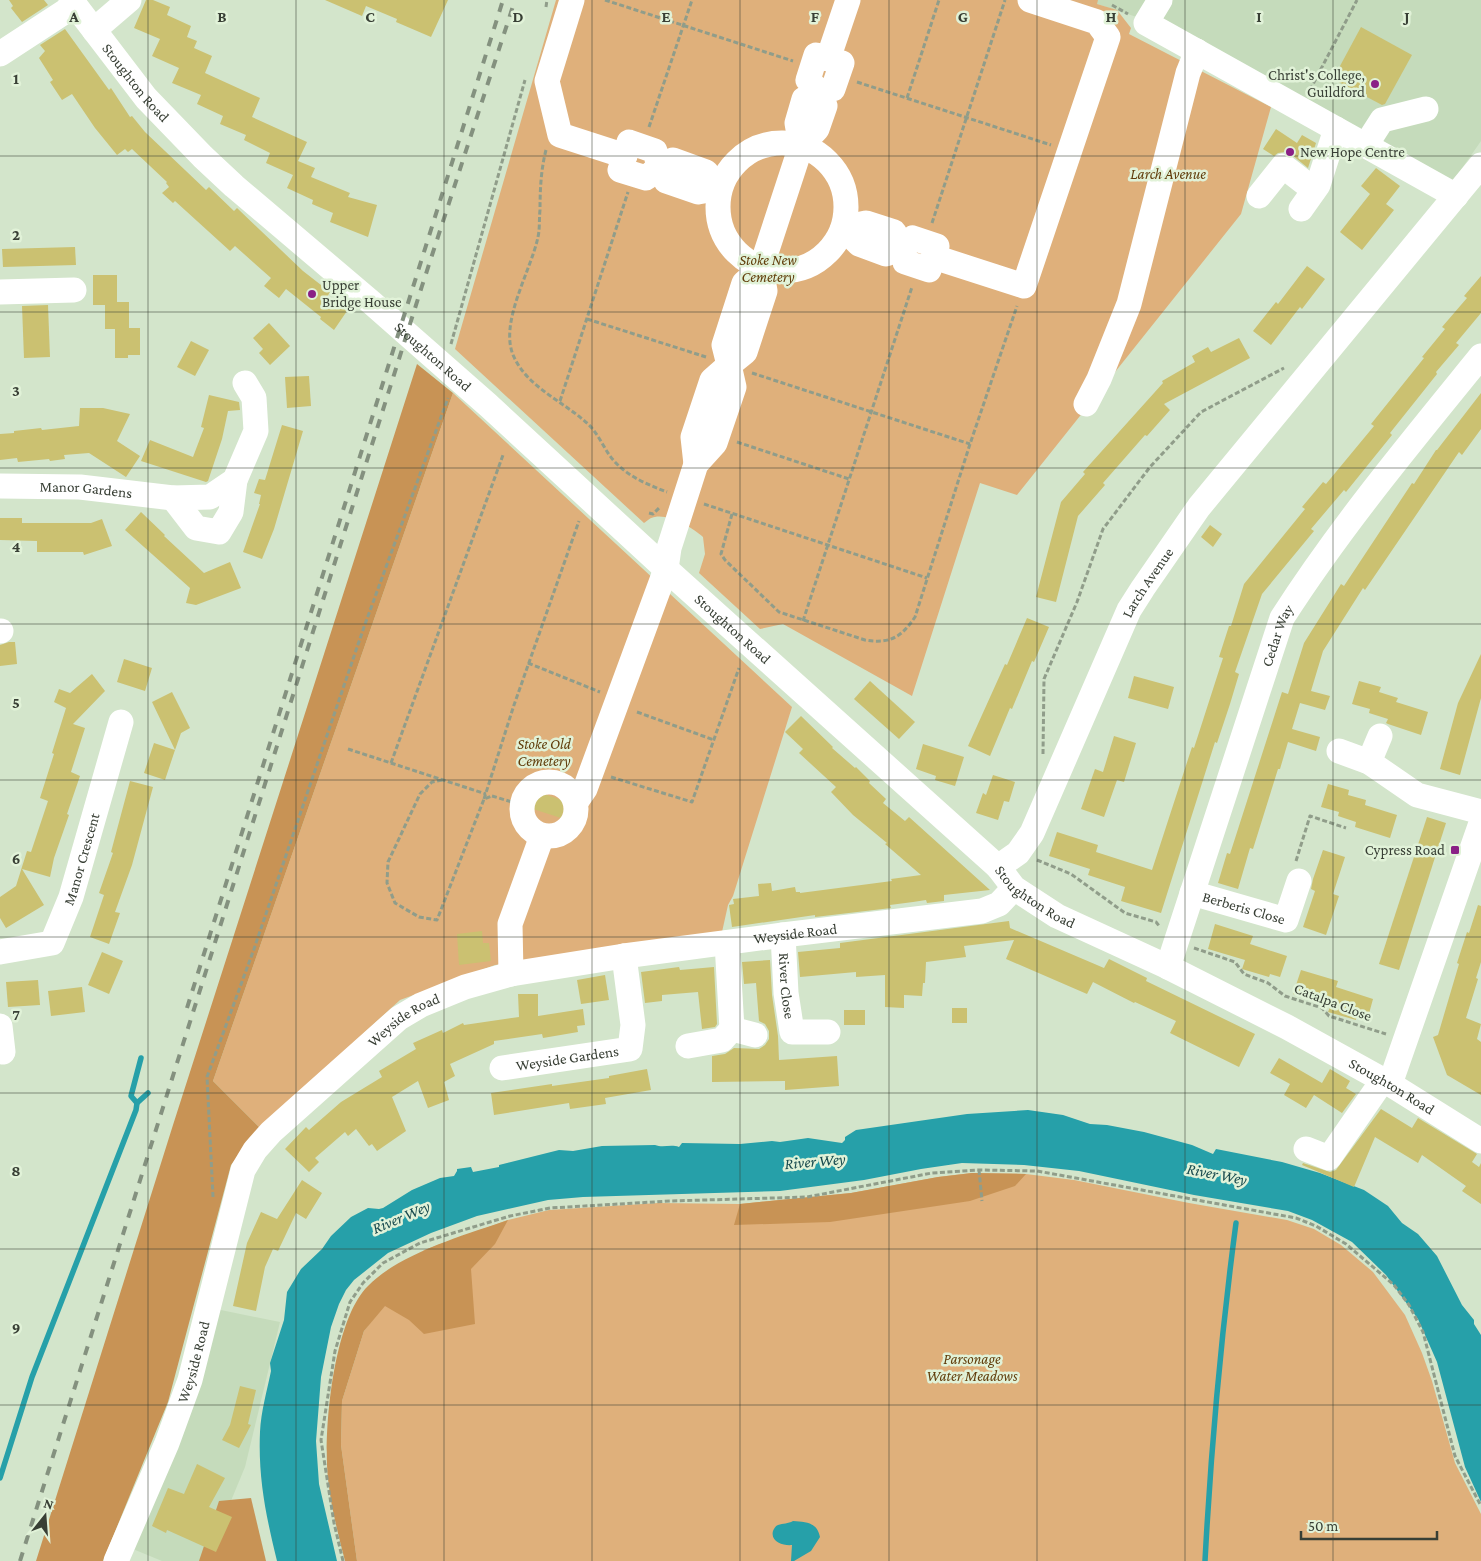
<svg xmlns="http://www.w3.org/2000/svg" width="1481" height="1561" font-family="'Crimson Pro',serif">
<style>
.built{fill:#c5dbbb}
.green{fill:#dfb07b}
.forest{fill:#c89355}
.water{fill:#26a0a9}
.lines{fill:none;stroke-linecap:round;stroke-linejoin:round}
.stream{stroke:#26a0a9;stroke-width:5.5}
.building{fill:#cbc171}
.path{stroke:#909d8a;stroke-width:3;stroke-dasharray:5 2.5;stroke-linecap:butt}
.minor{stroke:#fff;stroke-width:25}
.rail{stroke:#84917f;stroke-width:4;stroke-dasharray:9 9;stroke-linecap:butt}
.grid{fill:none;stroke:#383f35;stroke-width:1;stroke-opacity:0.55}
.poi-dot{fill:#8a2086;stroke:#e1f2d8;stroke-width:2}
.labels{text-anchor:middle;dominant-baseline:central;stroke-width:5;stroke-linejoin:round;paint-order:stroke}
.poi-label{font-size:15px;fill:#383f35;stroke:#e1f2d8;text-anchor:end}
.street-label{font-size:15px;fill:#383f35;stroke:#e1f2d8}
.park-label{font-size:15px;font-style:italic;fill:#613d0b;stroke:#e1f2d8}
.water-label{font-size:16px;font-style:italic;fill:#194b4f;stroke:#e1f2d8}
.grid-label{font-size:16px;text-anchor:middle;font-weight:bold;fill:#383f35;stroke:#e1f2d8;stroke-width:5;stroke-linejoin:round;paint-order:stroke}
</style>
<rect width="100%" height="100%" fill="#d3e5cb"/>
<g class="built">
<polygon points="1085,0 1481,0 1481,141 1451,184 1164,26"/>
<polygon points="216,1309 280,1322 245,1467 206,1561 162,1561 128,1547"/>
</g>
<g class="green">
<path d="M556 0H1098L1097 4 1117 10 1131 28 1129 34 1271 107 1241 214 1017 495 980 483 912 696 783 624 760 629 699 573 705 554 703 537C693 528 669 514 655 517 651 517 647 521 644 523L455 349Z"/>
<polygon points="453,393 792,707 733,896 728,905 722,932 495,965 400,1000 260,1128 213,1081"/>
<polygon points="972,1173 1026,1174 1074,1180 1189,1203 1287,1220 1314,1229 1341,1245 1373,1272 1405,1315 1422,1353 1432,1381 1455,1463 1481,1514 1481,1561 357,1561 341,1445 342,1401 364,1331 424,1250 508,1220 549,1210 658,1203 740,1204 851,1193 938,1177"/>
</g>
<g class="forest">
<polygon points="417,364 453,393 213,1081 260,1128 231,1165 168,1402 103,1561 36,1561 173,1125"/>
<polygon points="972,1173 1026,1174 1015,1186 970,1201 830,1222 734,1225 740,1204 851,1193 938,1177"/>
<path d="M508 1220 495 1244 471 1269 475 1324 424 1334 409 1320 385 1306 364 1331 342 1401 341 1445 357 1561H345C338 1534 331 1507 328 1479 323 1432 333 1320 368 1286 400 1253 465 1235 508 1220Z"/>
<polygon points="251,1498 266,1561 199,1561 219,1501"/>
</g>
<g class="water">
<path d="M1028 1110 1063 1115 1090 1124 1107 1125 1144 1132 1192 1145 1213 1154 1216 1149 1282 1162 1320 1173 1364 1190 1388 1206 1402 1223 1418 1234 1437 1256 1462 1305 1474 1320V1324L1481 1335V1502L1465 1467 1437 1362 1418 1319 1386 1275 1352 1242 1312 1220 1288 1211 1194 1195 1079 1171 1024 1165 962 1163 921 1169 864 1180 780 1191 583 1197 548 1200 477 1216 431 1233 388 1253 354 1280 346 1290 339 1304 331 1327 321 1377 316 1441 319 1484 337 1561H277C266 1516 258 1478 260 1432 261 1411 267 1391 271 1371L270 1363 284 1320 287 1292 301 1269 322 1249 331 1236 351 1217 368 1208 379 1209 383 1208 412 1190 440 1178 454 1176 457 1171V1169L471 1167 473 1172 499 1167V1165L559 1150 573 1151 602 1146 655 1145C663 1148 671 1144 679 1147L682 1143 740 1144 772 1141 780 1142 808 1138 842 1143 845 1140V1137L856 1130 967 1114Z"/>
<path d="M793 1521C806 1522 817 1522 820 1537L811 1551 794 1561H791L792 1545C784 1546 770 1542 773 1531 774 1529 775 1526 778 1525 783 1523 788 1524 793 1521Z"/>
</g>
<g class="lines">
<g class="stream">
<polyline points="137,1103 131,1096 141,1058"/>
<polyline points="0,1478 32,1377 136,1110 137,1103 148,1093"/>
<path d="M1205 1561C1211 1448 1221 1336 1236 1223"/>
</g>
</g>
<g class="building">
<polygon points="9,0 44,0 48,5 22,22 11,8 13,6"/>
<polygon points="146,0 153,0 170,7 167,15 191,26 187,37 197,41 194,48 212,56 205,73 260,98 252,117 307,142 298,161 315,168 311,177 350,193 348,197 377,205 368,237 330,222 333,213 312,204 313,200 287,188 293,175 266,163 270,153 244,140 246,135 220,124 223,116 197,104 201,95 172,83 179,68 152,56 160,39 134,28"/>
<polygon points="325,0 448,0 431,37 396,22 397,19 366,6 362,16"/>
<polygon points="1361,27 1412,55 1385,104 1382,105 1333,79"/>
<polygon points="65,29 109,90 111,88 130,117 132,116 145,132 206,190 209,187 234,211 237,208 303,271 330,292 327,297 347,311 334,330 320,319 321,317 286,289 279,298 264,286 271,278 235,246 230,251 175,201 173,203 162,193 169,187 166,183 167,182 132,149 128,152 125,149 117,155 95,128 72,94 62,100 50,82 53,80 39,58 45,51 40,45"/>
<polygon points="1276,129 1297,143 1302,135 1316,143 1308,168 1292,155 1285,152 1278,153 1274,156 1263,149"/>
<polygon points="1376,168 1400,186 1386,204 1394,210 1362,250 1340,232 1370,194 1361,186"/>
<polygon points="75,247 76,265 3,267 2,249"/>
<polygon points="1307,266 1325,279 1302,309 1300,307 1271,345 1253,331 1276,302 1278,304"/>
<polygon points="93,275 117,275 117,302 129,302 129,328 140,328 140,355 128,355 128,358 115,358 115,329 105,329 105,305 93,305"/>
<polygon points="1481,276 1481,313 1456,343 1459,345 1436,372 1437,374 1390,433 1392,435 1346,492 1344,490 1311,529 1314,531 1262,594 1235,672 1239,674 1230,704 1217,743 1215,742 1161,913 1121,901 1125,887 1088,875 1090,869 1049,856 1057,832 1098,845 1096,852 1152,870 1192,747 1194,748 1223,658 1219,657 1229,626 1231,626 1244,584 1305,509 1302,507 1323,482 1326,484 1374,426 1371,424 1424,358 1422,357 1445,329 1442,327 1467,298 1464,296"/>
<polygon points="48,305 50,357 24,358 22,306"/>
<polygon points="269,323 290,346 270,365 259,353 263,349 253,338"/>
<polygon points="1239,338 1250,358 1164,404 1170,410 1147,436 1145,435 1103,483 1105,485 1078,516 1056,602 1036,597 1061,502 1085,474 1083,472 1163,383 1162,381 1195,362 1192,356 1208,347 1211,352"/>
<polygon points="191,341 209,350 195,376 177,367"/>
<polygon points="309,376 311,406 287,408 285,377"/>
<polygon points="1481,393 1481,429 1462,455 1459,452 1365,590 1363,588 1323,651 1311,691 1330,696 1325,710 1300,703 1292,729 1320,737 1316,751 1288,742 1280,769 1278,769 1253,849 1250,848 1238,889 1218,883 1227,853 1230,854 1282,692 1288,694 1304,643 1341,584 1344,586 1412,483 1414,484 1436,450 1437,450"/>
<polygon points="209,395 239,402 240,410 228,411 222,439 208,481 206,482 141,461 150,440 193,457 204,428 201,427"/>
<polygon points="80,408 103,408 130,414 117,441 140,456 126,477 89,453 64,455 65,459 50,461 49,459 18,462 17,458 0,460 0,434 14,433 14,431 41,428 42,430 79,426"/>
<polygon points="282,425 303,431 274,529 262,559 243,552 260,504 259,504 261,495 254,493 259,479 265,480"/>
<polygon points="141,512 165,535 164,536 204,573 230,562 241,588 196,605 186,603 190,588 125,530"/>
<polygon points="0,518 22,518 22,523 91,523 102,519 112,546 84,555 83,552 37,552 37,541 0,540"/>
<polygon points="1210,525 1222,534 1213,547 1201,537"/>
<polygon points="1027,618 1049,627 1034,662 1032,661 1012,709 1010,708 990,756 968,746 1005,664 1007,665"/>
<polygon points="9,642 15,642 17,664 0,666 0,645"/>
<polygon points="1481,654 1481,698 1460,775 1440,769 1458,703"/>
<polygon points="124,659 152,668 145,691 117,682"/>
<polygon points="92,674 105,691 73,724 85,728 71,772 80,776 67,814 69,815 54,858 50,877 22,869 44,905 6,928 0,918 0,897 16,886 27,851 31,852 48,801 40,798 54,754 52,753 66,708 54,702 59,689 70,693"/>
<polygon points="1134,676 1174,687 1168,709 1128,698"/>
<polygon points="870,681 915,722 899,739 854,699"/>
<polygon points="1359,681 1381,687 1379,692 1398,698 1396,702 1428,712 1421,735 1388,724 1386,723 1388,719 1369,713 1370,709 1352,704"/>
<polygon points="172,692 190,728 181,733 175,750 152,702"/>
<polygon points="801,716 833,747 832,748 855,768 856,767 870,781 869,783 886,799 883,803 905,821 909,817 990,890 944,895 944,901 927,903 926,900 913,902 890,905 891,908 815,917 815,915 732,927 729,905 734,904 733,899 759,896 758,884 771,883 772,891 795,887 796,892 800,892 800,893 892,881 891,879 921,875 885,844 887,843 853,815 831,792 836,787 799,753 803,749 785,732"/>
<polygon points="1114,736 1136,743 1124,782 1117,780 1104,817 1081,809 1095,769 1103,772"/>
<polygon points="154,743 175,750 165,780 144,773"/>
<polygon points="923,744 964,757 955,786 935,780 936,776 916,769"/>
<polygon points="993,775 1015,782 1009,802 1004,801 998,820 976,813 983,793 986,795"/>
<polygon points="130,781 153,787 132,865 115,912 120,913 109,944 90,937 104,895 99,893 113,853 111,852"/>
<polygon points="1328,784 1349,790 1348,795 1366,800 1365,805 1397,815 1390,838 1355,827 1356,822 1338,816 1339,812 1321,807"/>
<polygon points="538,792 562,800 564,810 561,818 533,809"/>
<polygon points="1427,817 1446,823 1399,970 1379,964"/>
<polygon points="1323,850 1345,857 1333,894 1339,896 1326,935 1303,927 1315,891 1311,889 1313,879"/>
<polygon points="1478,905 1481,906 1481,962 1476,978 1478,979 1466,1018 1481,1024 1477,1039 1481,1042 1481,1095 1447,1075 1433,1037 1438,1035 1459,964 1457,963 1467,932 1469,933"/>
<polygon points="1009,921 1010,928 1104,968 1109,959 1147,978 1146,981 1255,1034 1239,1067 1170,1033 1176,1021 1135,1002 1134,1003 1093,982 1087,994 1006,959 1014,940 964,946 966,957 926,962 925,983 923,983 922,996 904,995 904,1008 885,1007 885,975 856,977 856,972 800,977 798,952 840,948 840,943"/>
<polygon points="1215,924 1253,936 1250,944 1287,956 1280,977 1270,974 1269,977 1242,969 1245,960 1208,949"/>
<polygon points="482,931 483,943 489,943 491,961 459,965 457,934"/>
<polygon points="102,952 123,961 109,994 88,985"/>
<polygon points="770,960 772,995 778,1036 779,1060 837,1056 839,1086 785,1090 785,1081 712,1082 712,1056 725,1054 734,1048 759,1049 765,1045 769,1039 769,1031 765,1024 759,1021 756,983 744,984 742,962"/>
<polygon points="679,967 680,970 714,967 717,1024 715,1027 702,1029 698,992 662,995 662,1001 645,1003 641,972"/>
<polygon points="1301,970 1338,981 1336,987 1373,999 1367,1021 1356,1017 1356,1020 1328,1012 1330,1007 1293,994"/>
<polygon points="605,975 609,1000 581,1004 577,980"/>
<polygon points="38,980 40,1005 8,1007 6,982"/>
<polygon points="82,987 85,1012 51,1016 48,991"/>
<polygon points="518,994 538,994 538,1016 583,1009 585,1025 577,1026 578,1032 543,1038 542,1034 494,1041 494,1044 450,1064 455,1076 444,1082 449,1100 428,1108 418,1081 392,1097 406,1131 377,1151 372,1144 369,1146 356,1129 348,1136 345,1132 315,1158 319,1162 309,1172 285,1149 306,1127 309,1130 341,1102 382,1077 379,1071 416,1049 413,1043 442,1030 443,1033 463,1023 464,1025 519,1017"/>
<rect x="952" y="1008" width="15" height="15"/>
<rect x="844" y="1010" width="21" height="15"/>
<polygon points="1279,1058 1322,1083 1330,1069 1350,1081 1346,1088 1356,1094 1342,1113 1314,1095 1306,1108 1284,1095 1290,1084 1270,1073"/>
<polygon points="647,1069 651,1090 605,1098 606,1104 570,1109 569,1103 494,1115 491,1093 552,1084 552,1086 609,1078 609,1076"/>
<polygon points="1381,1109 1412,1128 1418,1118 1477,1154 1472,1162 1479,1167 1481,1163 1481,1204 1462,1191 1466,1186 1422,1155 1418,1163 1375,1137 1354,1187 1302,1165 1303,1163 1330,1172 1336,1170"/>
<polygon points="302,1180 322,1193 306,1219 296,1213 278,1251 273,1249 265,1267 256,1311 233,1306 247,1243 261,1212 277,1219"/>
<polygon points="240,1386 256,1390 248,1424 251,1425 239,1448 222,1440 230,1425"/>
<polygon points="197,1464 225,1478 209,1507 232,1517 216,1552 167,1530 166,1533 152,1526 168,1488 184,1494"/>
</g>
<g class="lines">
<g class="path">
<polyline points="605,0 793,61"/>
<polyline points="1112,5 1128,14"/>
<polyline points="546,7 547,0"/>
<polyline points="857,82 1051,145"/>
<polyline points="1310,90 1357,0"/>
<polyline points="907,98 939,0"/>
<polyline points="649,127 692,0"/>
<path d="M546 150C541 169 540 190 540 210 539 219 540 228 538 237 531 271 498 324 514 357 528 388 565 402 589 425 598 434 603 446 610 456 624 475 646 484 667 492"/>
<polyline points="932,223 1005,0"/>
<polyline points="587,319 706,357"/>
<polyline points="451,344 525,80"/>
<polyline points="752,373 970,444"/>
<polyline points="560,401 628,192"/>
<polyline points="737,442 849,479"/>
<polyline points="704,504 927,578"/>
<polyline points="649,513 653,514 659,508"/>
<path d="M732 514 721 554 725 560 779 612 865 640C889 644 901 638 915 617L970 444 1017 306"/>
<polyline points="803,621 912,287"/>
<polyline points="528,663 600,692"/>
<polyline points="637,712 714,740"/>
<polyline points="348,749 486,794"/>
<polyline points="1043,754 1044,679 1077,602 1103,529 1150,467 1201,412 1284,368"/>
<polyline points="391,763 503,455"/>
<polyline points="611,777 692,802 739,668"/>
<polyline points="442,780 432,782 420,794 388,862 387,883 395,903 419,917 437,920 484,799 492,796"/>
<polyline points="492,796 522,805"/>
<polyline points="484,799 514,705 579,521"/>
<polyline points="1037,860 1071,874 1125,913 1156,922 1160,927"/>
<polyline points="1296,861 1310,816 1346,828"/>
<polyline points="1194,948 1235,962 1244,974 1268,983 1285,996 1322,1008 1329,1016 1386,1034"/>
<polyline points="979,1170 982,1201"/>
<polyline points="213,1197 207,1077 254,949 364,627 448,398"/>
<polyline points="343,1561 334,1523 321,1440 335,1351 350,1302 363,1283 383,1263 420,1243 510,1216 550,1208 671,1201 807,1197 932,1173 979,1170 1037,1171 1296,1218 1316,1226 1346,1244 1394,1285 1409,1305 1423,1332 1455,1456 1481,1506"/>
</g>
<g class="minor">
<path id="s1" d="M71 0 146 98 203 157 234 186 372 303 488 405 666 569 998 867 1014 888 1057 916 1168 967 1287 1027 1390 1084 1481 1141"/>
<polyline points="572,0 547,81 560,135 625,156"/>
<polyline points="1160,0 1146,23 1336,129"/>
<polyline points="94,30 129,0"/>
<polyline points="0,54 75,5"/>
<polygon points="816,55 842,63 833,89 819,91 808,80"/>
<polyline points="828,59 848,0"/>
<polygon points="629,142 655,151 659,167 646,178 620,170"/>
<circle cx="782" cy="207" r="64"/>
<polyline points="1366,145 1382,120 1426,109"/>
<polygon points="673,160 706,172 720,188 698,192 666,181 659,167"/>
<polyline points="1259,196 1283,166 1314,190"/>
<polyline points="1301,209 1318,185 1336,129 1456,196"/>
<polygon points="866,223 894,232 904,248 886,254 859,244 843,228"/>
<polygon points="913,238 937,246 929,270 905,262 904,248"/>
<polyline points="934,257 1024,286 1108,37 1097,22 1030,0"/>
<polyline points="0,292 74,290"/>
<polyline points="1086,404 1099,379 1129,304 1188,73 1197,51"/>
<polyline points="696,464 693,437 712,380 729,365 724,345 744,283 761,268 801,146 817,129 825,106 819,91 804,99 797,123 801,146"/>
<path id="s2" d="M0 486 80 487 173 498 210 497 235 480 256 431 254 398 245 383"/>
<polyline points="173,498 196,528 219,532 231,512 235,480"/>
<polyline points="0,631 1,631"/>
<polyline points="1339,751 1369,762 1417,795 1481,812"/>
<polyline points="1369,762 1380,736"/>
<circle cx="549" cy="809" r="27"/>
<polyline points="576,802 585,789 666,569 669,548 696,464 715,443 734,387 729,365 745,352 765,291 761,268"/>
<path id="s3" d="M998 867 1018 853 1032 833 1129 610 1143 588 1199 507 1481 165"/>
<path id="s4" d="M1192 893 1286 920 1299 881"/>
<path id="s5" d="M783 935 786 993 792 1032H828"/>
<polyline points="727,943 732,1029"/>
<path id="s6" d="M0 952 52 943 71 897 121 722"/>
<path id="s7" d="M1168 967 1282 618C1341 526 1412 441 1481 356"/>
<polyline points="511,974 510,924 542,836"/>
<polyline points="0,1026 3,1052"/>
<polyline points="732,1029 755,1035"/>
<polyline points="688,1046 722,1040 732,1029"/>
<path id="s8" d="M502 1068 630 1049 633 1025 624 956"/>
<polyline points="1390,1084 1481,823"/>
<polyline points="1306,1149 1329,1158 1383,1080"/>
<path id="s9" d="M116 1561 167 1443 190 1380 243 1170 255 1150 271 1132 399 1018 421 1005 465 987 511 974 624 956 783 935 982 911 999 904 1014 888"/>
</g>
<g class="rail">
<polyline points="187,1008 503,0"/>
<polyline points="20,1561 422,286 515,0"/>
</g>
</g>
<path class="grid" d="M148 0V1561M296 0V1561M444 0V1561M592 0V1561M740 0V1561M889 0V1561M1037 0V1561M1185 0V1561M1333 0V1561M0 156H1481M0 312H1481M0 468H1481M0 624H1481M0 780H1481M0 937H1481M0 1093H1481M0 1249H1481M0 1405H1481"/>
<g class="poi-dot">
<circle cx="1375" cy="84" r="5"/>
<circle cx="1290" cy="152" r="5"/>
<circle cx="312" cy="294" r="5"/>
<rect x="1450" y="845" width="10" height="10" rx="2.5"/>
</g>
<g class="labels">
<g class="poi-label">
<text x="1365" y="75">Christ's College,<tspan x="1365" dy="17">Guildford</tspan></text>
<text x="1300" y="152" text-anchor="start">New Hope Centre</text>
<text x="322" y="285" text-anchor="start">Upper<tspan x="322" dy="17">Bridge House</tspan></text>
<text x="1445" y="850">Cypress Road</text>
</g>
<g class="street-label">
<text stroke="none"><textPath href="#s1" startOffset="105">Stoughton Road</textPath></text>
<text stroke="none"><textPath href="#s1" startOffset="510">Stoughton Road</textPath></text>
<text stroke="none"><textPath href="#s2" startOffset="86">Manor Gardens</textPath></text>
<text stroke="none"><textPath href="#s3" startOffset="325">Larch Avenue</textPath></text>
<text stroke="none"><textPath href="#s1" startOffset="915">Stoughton Road</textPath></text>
<text stroke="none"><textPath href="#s7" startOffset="349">Cedar Way</textPath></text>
<text stroke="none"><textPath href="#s6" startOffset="142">Manor Crescent</textPath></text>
<text stroke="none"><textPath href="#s1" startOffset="1320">Stoughton Road</textPath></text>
<text stroke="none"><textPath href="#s4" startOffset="54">Berberis Close</textPath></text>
<text stroke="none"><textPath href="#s9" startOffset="1039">Weyside Road</textPath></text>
<text stroke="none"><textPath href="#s5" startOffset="51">River Close</textPath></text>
<text transform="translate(1333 1002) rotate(21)">Catalpa Close</text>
<text stroke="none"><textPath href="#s9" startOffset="634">Weyside Road</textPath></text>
<text stroke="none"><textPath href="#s8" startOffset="66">Weyside Gardens</textPath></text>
<text stroke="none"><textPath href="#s1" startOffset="1725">Stoughton Road</textPath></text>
<text stroke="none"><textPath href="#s9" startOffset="214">Weyside Road</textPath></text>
</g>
<g class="park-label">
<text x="1168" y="174">Larch Avenue</text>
<text x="768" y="260">Stoke New<tspan x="768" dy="17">Cemetery</tspan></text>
<text x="544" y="744">Stoke Old<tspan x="544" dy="17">Cemetery</tspan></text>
<text x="972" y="1359">Parsonage<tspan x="972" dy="17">Water Meadows</tspan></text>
</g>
<g class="water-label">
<text transform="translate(815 1161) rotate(-5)">River Wey</text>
<text transform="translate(1217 1174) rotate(11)">River Wey</text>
<text transform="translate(401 1217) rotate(-23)">River Wey</text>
</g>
</g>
<g class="grid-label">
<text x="74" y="22">A</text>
<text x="222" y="22">B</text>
<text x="370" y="22">C</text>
<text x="518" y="22">D</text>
<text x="666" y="22">E</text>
<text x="815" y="22">F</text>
<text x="963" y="22">G</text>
<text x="1111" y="22">H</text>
<text x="1259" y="22">I</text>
<text x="1407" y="22">J</text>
<text x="16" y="84">1</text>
<text x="16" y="240">2</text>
<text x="16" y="396">3</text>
<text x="16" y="552">4</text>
<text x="16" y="708">5</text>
<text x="16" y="864">6</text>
<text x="16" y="1020">7</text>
<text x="16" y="1176">8</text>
<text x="16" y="1333">9</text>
</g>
<g transform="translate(45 1516) rotate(17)" stroke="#e1f2d8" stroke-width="4" paint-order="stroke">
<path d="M0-4L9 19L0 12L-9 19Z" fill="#383f35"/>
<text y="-8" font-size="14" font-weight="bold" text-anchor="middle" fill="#383f35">N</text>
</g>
<path d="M1301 1531v8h136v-8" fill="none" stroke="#383f35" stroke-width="2.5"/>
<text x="1308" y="1531" font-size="15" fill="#383f35" stroke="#e1f2d8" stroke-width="4" paint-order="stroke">50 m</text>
</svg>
